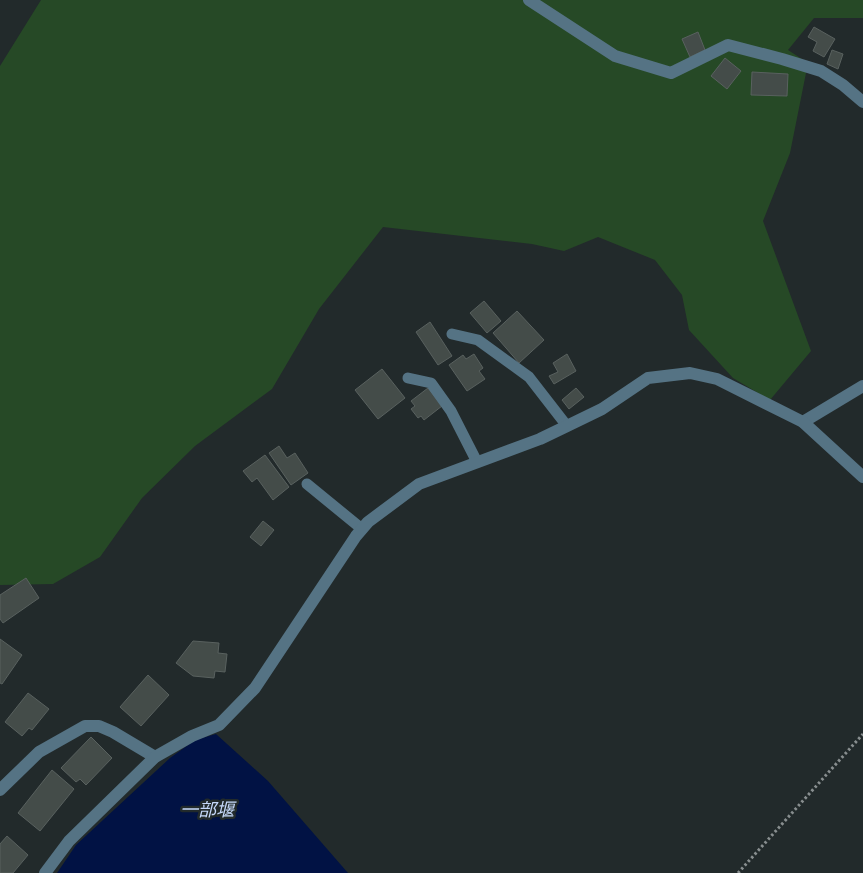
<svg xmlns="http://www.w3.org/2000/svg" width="863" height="873" font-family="Bitter,'Noto Sans JP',serif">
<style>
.green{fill:#264926}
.water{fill:#011244}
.building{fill:#444c49;stroke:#59615f}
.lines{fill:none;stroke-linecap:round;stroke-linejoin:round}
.path{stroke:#888e8f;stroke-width:3;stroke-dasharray:2.5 2.5;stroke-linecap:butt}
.service{stroke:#557384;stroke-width:11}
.minor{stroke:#557384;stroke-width:12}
.labels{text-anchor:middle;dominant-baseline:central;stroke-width:5;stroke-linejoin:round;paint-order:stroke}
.water-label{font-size:18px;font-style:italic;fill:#c5d8f9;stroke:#222a2b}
</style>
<rect width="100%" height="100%" fill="#222a2b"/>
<polygon class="green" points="41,0 863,0 863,18 814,18 788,50 808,63 790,153 763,221 811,351 770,400 733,378 689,330 682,295 655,260 598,237 564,251 532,244 383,227 319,309 272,389 195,446 142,498 100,557 53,584 0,585 0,66"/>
<polygon class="water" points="216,734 268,781 348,873 57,873 76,845 170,758 195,740"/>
<g class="building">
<polygon points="814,27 835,39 824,57 813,51 817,42 808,37"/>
<polygon points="698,32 705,50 690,57 682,39"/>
<polygon points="832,50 843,54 838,69 827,64"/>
<polygon points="725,58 741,71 727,89 711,76"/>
<polygon points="752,72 788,74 787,96 751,95"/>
<polygon points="484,301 501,321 487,333 470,313"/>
<polygon points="517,311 544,340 519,363 493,333"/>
<polygon points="430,322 452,356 438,365 416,332"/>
<polygon points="474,354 483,368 479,371 485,379 467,391 449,365 463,355 466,359"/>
<polygon points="567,354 576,371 554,384 549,376 558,372 553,363"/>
<polygon points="382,369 405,398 378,419 355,390"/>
<polygon points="428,388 442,406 424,420 421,416 418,418 411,409 415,406 411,401"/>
<polygon points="576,388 584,397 569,409 562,400"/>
<polygon points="279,446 287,458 295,453 308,473 291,485 269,453"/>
<polygon points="265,455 289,487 273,500 257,478 252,482 243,471"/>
<polygon points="263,521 274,530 261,546 250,537"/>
<polygon points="26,578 39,598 3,623 0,619 0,595"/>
<polygon points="0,639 22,655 2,684 0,683"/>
<polygon points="193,641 219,643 218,653 227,654 225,672 215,671 214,678 193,676 176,663"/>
<polygon points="148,675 169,695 141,726 120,707"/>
<polygon points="28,693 49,709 32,730 29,728 22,736 5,722"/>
<polygon points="91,737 112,758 86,785 80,779 76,782 61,768"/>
<polygon points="52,770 74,789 40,831 18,813"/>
<polygon points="7,836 28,855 13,873 0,873 0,844"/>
</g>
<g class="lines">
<polyline class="path" points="738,873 863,734"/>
<g class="service">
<polyline points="452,334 478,340 529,377 567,426"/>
<polyline points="408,378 431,383 451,411 477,462"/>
<polyline points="307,484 362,529"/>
</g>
<g class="minor">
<polyline points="529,0 615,56 671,73 728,45 782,59 821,71 843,85 863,102"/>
<polyline points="803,422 863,386"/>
<polyline points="0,790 39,752 85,726 99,726 113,732 155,757"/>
<polyline points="45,873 69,841 155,757 192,736 219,725 255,688 356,536 368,522 419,484 540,439 567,426 602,409 648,378 690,373 717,379 803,422 863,477"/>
</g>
</g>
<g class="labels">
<g class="water-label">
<text x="207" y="810">一部堰</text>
</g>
</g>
</svg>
